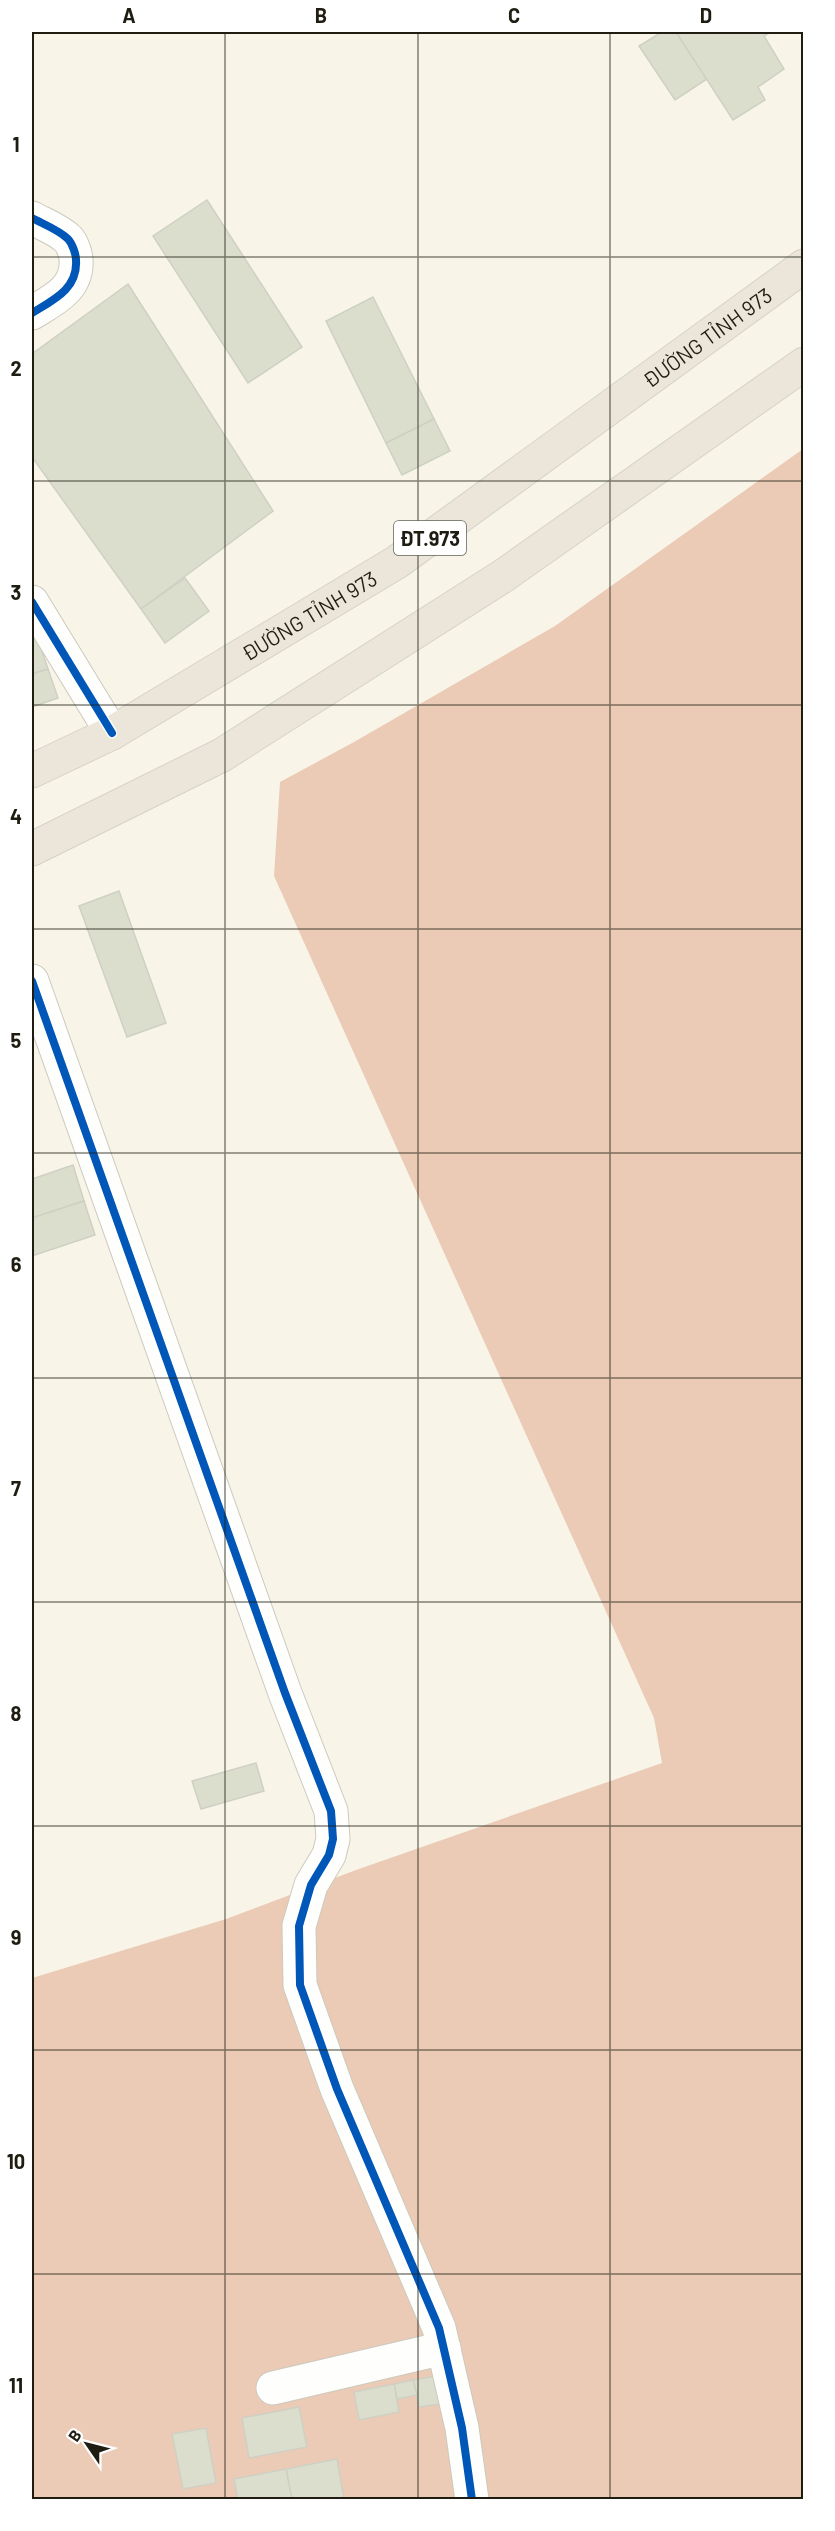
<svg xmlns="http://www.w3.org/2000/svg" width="835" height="2531" font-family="Barlow,sans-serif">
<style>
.forest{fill:#ebcab6}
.building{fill:#dbdecd;stroke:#cfd0c4;stroke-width:1.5}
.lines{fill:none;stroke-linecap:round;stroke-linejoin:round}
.minor-casing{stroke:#cccabe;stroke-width:35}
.major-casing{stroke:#d4d2cc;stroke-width:35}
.minor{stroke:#fefefc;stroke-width:33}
.major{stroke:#ece6da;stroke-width:33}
.cycleway-casing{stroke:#fff;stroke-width:11}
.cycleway{stroke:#0057b8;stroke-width:8}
.grid{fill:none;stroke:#1f1d12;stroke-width:1.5;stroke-opacity:0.55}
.labels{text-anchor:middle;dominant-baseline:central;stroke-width:4.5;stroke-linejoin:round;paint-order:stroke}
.shield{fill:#fff;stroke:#626159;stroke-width:1.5}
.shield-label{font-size:20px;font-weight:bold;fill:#1f1d12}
.street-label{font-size:21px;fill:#1f1d12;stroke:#fff}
.neatline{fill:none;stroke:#1f1d12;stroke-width:2}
.grid-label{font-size:20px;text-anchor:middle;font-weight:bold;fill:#1f1d12}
</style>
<rect width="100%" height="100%" fill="#f8f5e8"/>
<polygon class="forest" points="803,449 803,2499 32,2500 32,1978 226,1919 356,1870 662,1763 654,1718 274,876 280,782 354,742 555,626"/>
<g class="building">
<polygon points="662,32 676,32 707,79 675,100 639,46"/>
<polygon points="676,32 771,32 764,36 784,69 758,87 765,100 733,120"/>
<polygon points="207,200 302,347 248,383 153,236"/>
<polygon points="128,284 273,511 141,609 32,457 32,354"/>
<polygon points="373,297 434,419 386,443 326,321"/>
<polygon points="434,419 450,451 402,475 386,443"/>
<polygon points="185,578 209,611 165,643 141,609"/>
<polygon points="32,621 48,669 32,674"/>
<polygon points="48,669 58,698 32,707 32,674"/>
<polygon points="119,891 166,1023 127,1037 79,906"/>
<polygon points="73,1165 84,1201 32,1218 32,1179"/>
<polygon points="84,1201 95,1235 32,1256 32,1218"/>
<polygon points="256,1763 264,1791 201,1809 192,1781"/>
<polygon points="442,2375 447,2403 419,2407 413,2380"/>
<polygon points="413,2380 417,2395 397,2399 394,2384"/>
<polygon points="394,2384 399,2412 359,2420 354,2392"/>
<polygon points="299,2407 307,2447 249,2458 242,2418"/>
<polygon points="206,2428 216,2483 183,2489 172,2434"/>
<polygon points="337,2459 344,2500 292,2500 286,2469"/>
<polygon points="286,2469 292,2500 238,2500 234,2479"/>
</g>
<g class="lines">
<defs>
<g id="minor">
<path d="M32 218C43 224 59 230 68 239 72 243 76 254 76 260 78 289 53 300 32 313"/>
<polyline points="32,602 112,733"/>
<polyline points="32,981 285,1693 331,1811 333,1839 329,1855 311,1885 299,1926 300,1985 337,2089 439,2328 462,2428 472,2500"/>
<polyline points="273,2388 444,2348"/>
</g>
<g id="major">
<path id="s1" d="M32 771 112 733 397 562 804 266"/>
<polyline points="32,849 222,755 503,576 804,364"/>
</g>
</defs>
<use href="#minor" class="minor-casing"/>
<use href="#major" class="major-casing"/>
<use href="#minor" class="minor"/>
<use href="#major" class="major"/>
<defs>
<g id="cycleway">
<path d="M32 218C43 224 59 230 68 239 72 243 76 254 76 260 78 289 53 300 32 313"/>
<polyline points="32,602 112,733"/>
<polyline points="32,981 285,1693 331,1811 333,1839 329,1855 311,1885 299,1926 300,1985 337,2089 439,2328 462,2428 472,2500"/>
</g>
</defs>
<use href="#cycleway" class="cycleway-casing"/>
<use href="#cycleway" class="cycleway"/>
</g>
<path class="grid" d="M225 32V2500M418 32V2500M610 32V2500M32 257H804M32 481H804M32 705H804M32 929H804M32 1153H804M32 1378H804M32 1602H804M32 1826H804M32 2050H804M32 2274H804"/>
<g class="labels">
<rect class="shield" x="394" y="521" width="72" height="34" rx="4.5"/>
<g class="shield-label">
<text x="430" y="538">ĐT.973</text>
</g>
<g class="street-label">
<text stroke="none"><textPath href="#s1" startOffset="804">ĐƯỜNG TỈNH 973</textPath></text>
<text stroke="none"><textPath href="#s1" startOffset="318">ĐƯỜNG TỈNH 973</textPath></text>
</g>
</g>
<rect width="835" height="2531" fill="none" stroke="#ffffff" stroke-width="66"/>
<g transform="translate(87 2444) rotate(305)" stroke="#ffffff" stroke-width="4.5" paint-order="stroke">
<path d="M0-4.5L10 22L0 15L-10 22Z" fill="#1f1d12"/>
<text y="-9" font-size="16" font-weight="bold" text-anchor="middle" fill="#1f1d12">B</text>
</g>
<rect x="33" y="33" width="769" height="2465" class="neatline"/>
<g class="grid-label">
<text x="129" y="23">A</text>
<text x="321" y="23">B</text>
<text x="514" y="23">C</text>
<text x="706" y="23">D</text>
<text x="16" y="152">1</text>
<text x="16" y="376">2</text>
<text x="16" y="600">3</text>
<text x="16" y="824">4</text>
<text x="16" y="1048">5</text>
<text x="16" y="1272">6</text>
<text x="16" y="1496">7</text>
<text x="16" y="1721">8</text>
<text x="16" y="1945">9</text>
<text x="16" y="2169">10</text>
<text x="16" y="2393">11</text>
</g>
</svg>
